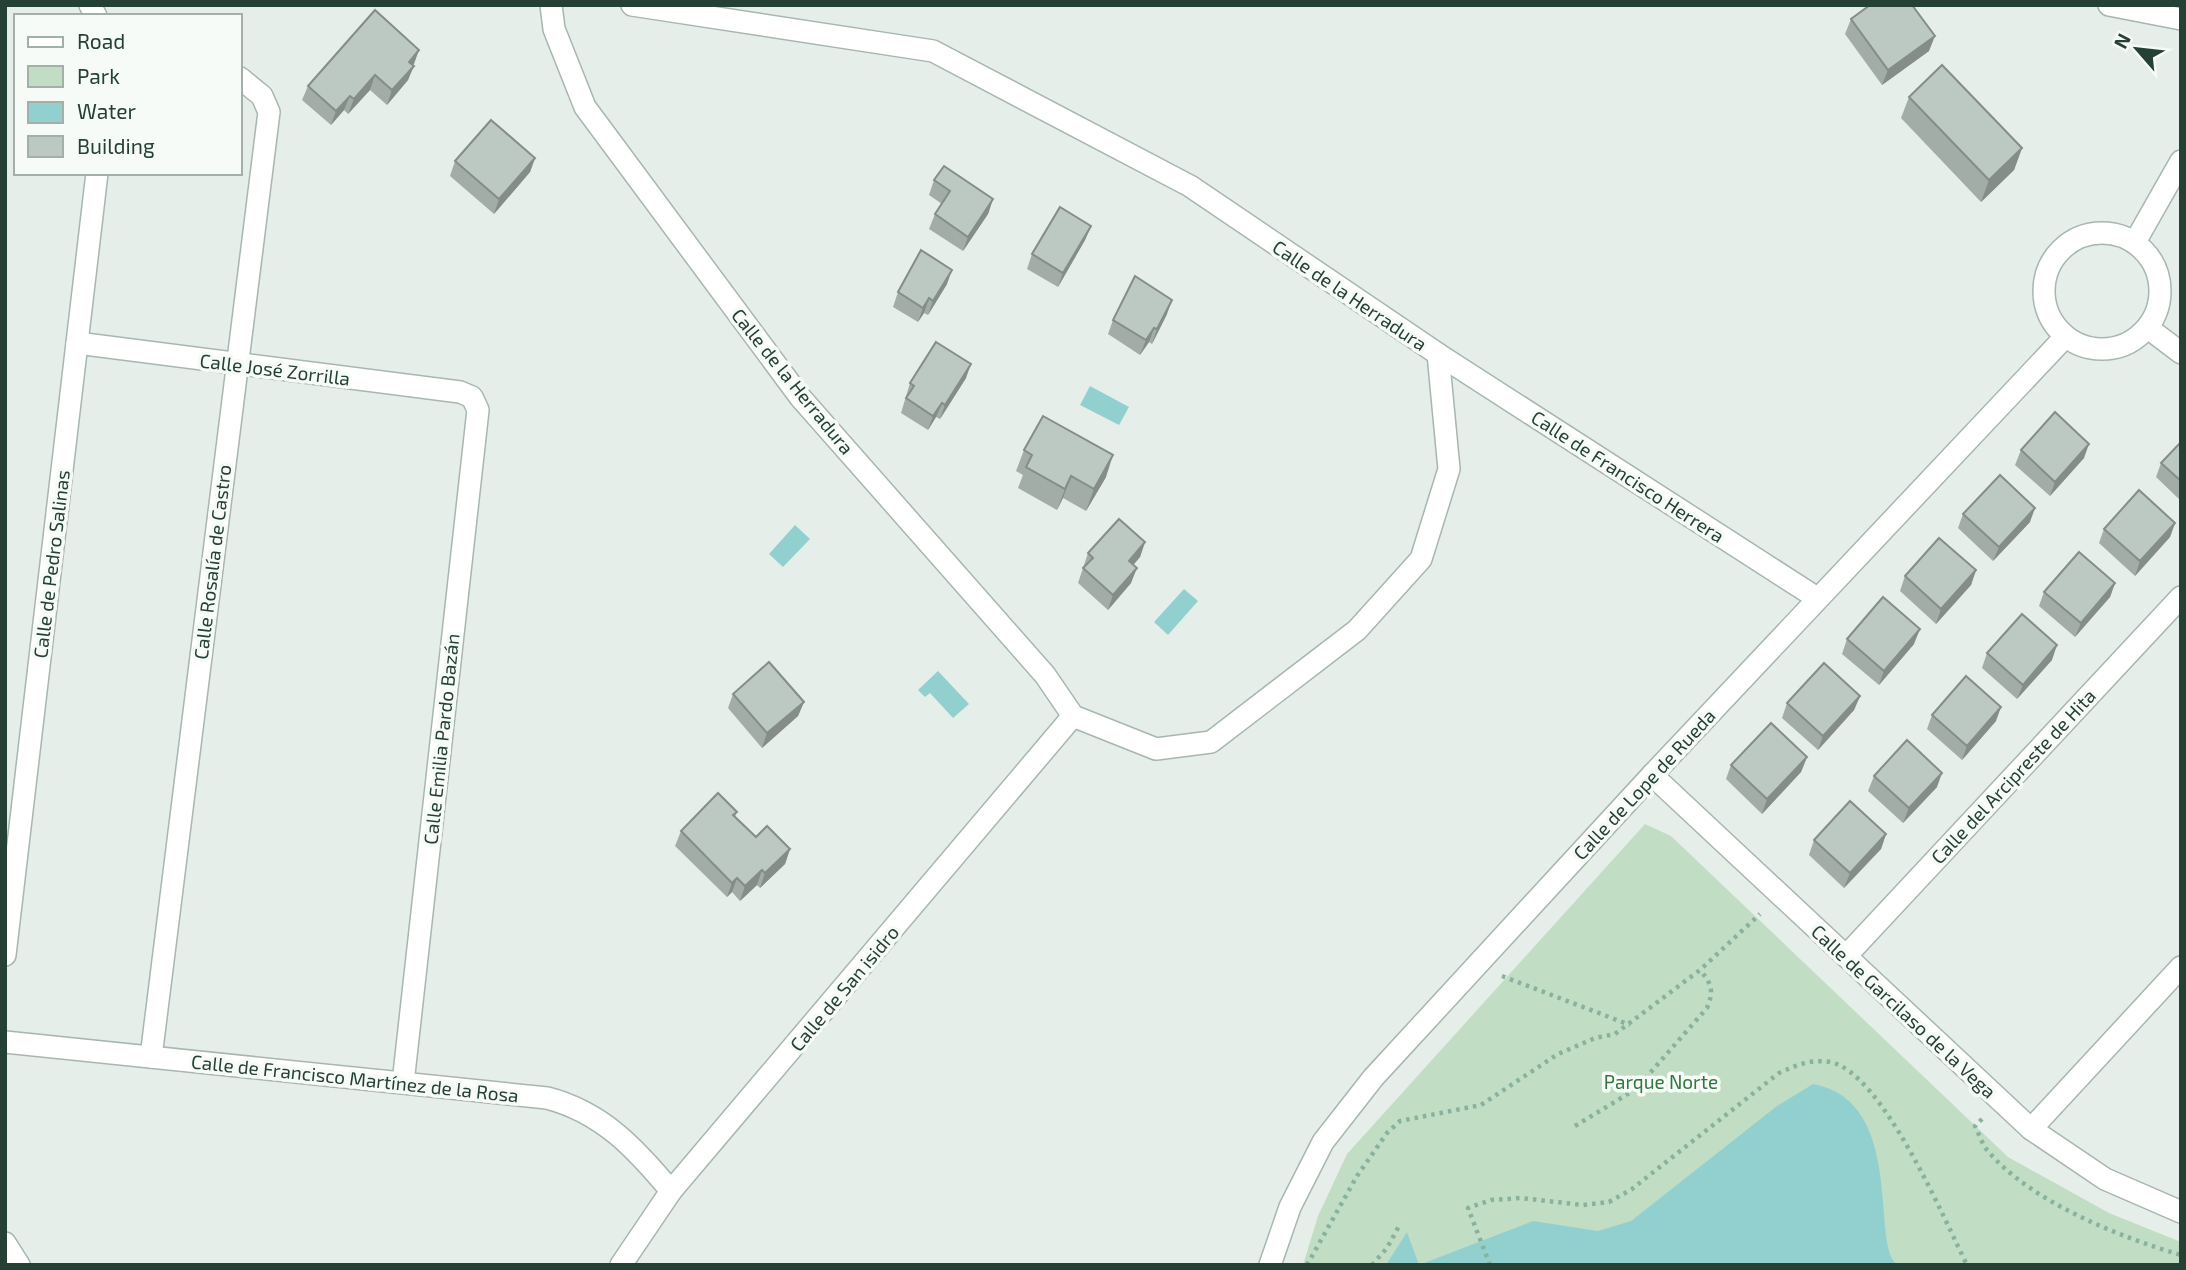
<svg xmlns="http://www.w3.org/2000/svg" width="2186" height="1270" font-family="'Exo 2',sans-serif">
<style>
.green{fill:#c1dec4}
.water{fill:#92d0d0}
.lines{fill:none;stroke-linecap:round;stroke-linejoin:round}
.street-casing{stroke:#a8b6b0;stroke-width:24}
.path{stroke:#88b19e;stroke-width:4.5;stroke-dasharray:3.5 5;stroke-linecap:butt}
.street{stroke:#fff;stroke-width:21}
.wall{fill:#a2ada7}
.shaded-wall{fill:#848d88}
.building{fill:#bcc9c2;stroke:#848d88;stroke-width:2}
.labels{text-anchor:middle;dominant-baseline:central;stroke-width:7;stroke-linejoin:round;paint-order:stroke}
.street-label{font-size:19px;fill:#254035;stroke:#f7fbf8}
.park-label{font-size:19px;fill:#317641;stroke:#f7fbf8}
</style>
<rect width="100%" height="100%" fill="#e6eeea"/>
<polygon class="green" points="1645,824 1671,836 2008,1157 2109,1213 2181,1242 2181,1265 1303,1265 1318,1216 1347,1154"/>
<g class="water">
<polygon points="1090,386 1129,407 1119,425 1080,405"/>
<polygon points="795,525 810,539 783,567 769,554"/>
<polygon points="1184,589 1198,601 1168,635 1154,622"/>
<polygon points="938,671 969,704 953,718 930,693 925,697 918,690"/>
<path d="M1813 1084C1908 1101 1869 1249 1898 1265H1386L1407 1232 1419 1265 1533 1221 1598 1231 1631 1221 1777 1106Z"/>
</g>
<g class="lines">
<defs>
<g id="street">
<polyline points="90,5 96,16"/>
<polyline points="551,5 554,29 585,107 800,397 1045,675 1073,716 1156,749 1211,742 1357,630 1421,559 1449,469 1438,354 1190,186 933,51 632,5"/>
<polyline points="2109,5 2181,19"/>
<circle cx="2102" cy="291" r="58"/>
<polyline points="2135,242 2181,161"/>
<polyline points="2148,328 2181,353"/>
<polyline points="77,343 460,392 472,397 478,410 403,1083"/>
<polyline points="1438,354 1817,598"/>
<polyline points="1652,775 2031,1129 2105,1179 2181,1212"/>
<polyline points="5,955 97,173"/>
<polyline points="1846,956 2181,597"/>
<path d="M5 1042 547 1098C602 1112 636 1149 671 1191"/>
<polyline points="151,1057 269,112 262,96 240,78"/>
<polyline points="2031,1129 2181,967"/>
<polyline points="5,1243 19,1265"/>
<polyline points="621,1265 671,1191 1073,716"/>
<polyline points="1270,1265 1290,1207 1323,1142 1373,1078 1652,775 2065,337"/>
</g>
</defs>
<use href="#street" class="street-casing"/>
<g class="path">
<polyline points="1502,976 1630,1025"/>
<path d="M1982 1119 1975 1126C1979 1134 1982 1144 1987 1150 2029 1201 2119 1237 2181 1255"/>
<path d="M1575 1126 1636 1089 1707 1008C1714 991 1712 984 1700 970"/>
<polyline points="1307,1265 1357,1176 1387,1133 1400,1121 1481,1105 1558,1054 1595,1038 1615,1034 1700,970 1760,914"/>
<polyline points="1372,1265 1387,1248 1399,1226"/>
<path d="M1490 1265 1468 1208 1491 1200 1521 1198 1583 1205 1609 1202 1632 1189 1779 1073C1797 1065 1810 1059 1830 1062 1882 1072 1944 1219 1967 1265"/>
</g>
<use href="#street" class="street"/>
</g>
<g class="wall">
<polygon points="1851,19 1929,51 1882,85 1845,34"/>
<polygon points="413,65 408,80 387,105 370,90 348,114 344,110 331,125 302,100 308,86"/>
<polygon points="1909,97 2022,148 2014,170 1981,202 1901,118"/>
<polygon points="535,158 530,172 494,214 450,176 455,161"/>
<polygon points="934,180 993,199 988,214 963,251 929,229 935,214 942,204 929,195"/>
<polygon points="1091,226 1085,240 1058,287 1027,269 1032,254"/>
<polygon points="947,284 928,315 924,313 918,322 893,307 898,292"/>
<polygon points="1167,314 1152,344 1149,342 1140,355 1108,334 1113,320"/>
<polygon points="966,378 940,419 936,417 928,430 901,413 910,383"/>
<polygon points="2181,442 2181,501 2156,477 2161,463"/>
<polygon points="1024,450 1106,477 1086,511 1063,498 1057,510 1018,488 1023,475 1016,471"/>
<polygon points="2021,450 2084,458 2050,496 2015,465"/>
<polygon points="1963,514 2030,522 1993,561 1958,528"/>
<polygon points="2175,523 2170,537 2135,576 2099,543 2104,529"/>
<polygon points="1145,542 1140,557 1133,565 1131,583 1108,610 1078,583 1088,553"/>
<polygon points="1976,570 1971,585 1936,624 1900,591 1905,576"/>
<polygon points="2115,583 2110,597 2075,637 2039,606 2044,592"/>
<polygon points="1847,639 1914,644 1879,685 1842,654"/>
<polygon points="1987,653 2052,660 2017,699 1982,668"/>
<polygon points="733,694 804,702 798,716 762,748 728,708"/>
<polygon points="1860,696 1854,710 1818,750 1782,718 1787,703"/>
<polygon points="1932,715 1996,721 1962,760 1927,729"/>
<polygon points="1807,757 1801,772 1762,814 1726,779 1731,765"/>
<polygon points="1874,776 1937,787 1903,823 1868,791"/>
<polygon points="737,812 735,817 756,837 790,849 785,864 760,888 757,885 740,901 732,892 727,897 675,846 681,831"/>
<polygon points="1886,834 1881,849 1844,888 1809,855 1814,840"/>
</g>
<g class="shaded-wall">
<polygon points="1935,36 1929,51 1882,85 1888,70"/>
<polygon points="419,50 414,64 403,76 409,62"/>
<polygon points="414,66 408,80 387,105 392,90"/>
<polygon points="375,75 370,90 348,114 354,99"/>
<polygon points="350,96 344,110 331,125 336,111"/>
<polygon points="2022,148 2014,170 1981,202 1989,180"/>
<polygon points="535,158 530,172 494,214 499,199"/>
<polygon points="993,199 988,214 963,251 968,237"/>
<polygon points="1091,226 1085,240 1058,287 1063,273"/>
<polygon points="952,270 947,284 928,315 933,301"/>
<polygon points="929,298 924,313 918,322 923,308"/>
<polygon points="1172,300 1167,314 1152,344 1157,329"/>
<polygon points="1154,328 1149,342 1140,355 1146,340"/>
<polygon points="971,364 966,378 940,419 945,405"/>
<polygon points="942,403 936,417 928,430 933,416"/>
<polygon points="2089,444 2084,458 2050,496 2055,482"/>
<polygon points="1113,455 1106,477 1086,511 1094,489"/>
<polygon points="1071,476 1063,498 1057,510 1065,489"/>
<polygon points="2035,508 2030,522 1993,561 1999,547"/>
<polygon points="2175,523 2170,537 2135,576 2140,561"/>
<polygon points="1145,542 1140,557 1124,576 1129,561"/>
<polygon points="1137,568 1131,583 1108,610 1113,595"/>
<polygon points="1976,570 1971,585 1936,624 1941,609"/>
<polygon points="2115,583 2110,597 2075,637 2081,623"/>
<polygon points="1920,629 1914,644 1879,685 1884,671"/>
<polygon points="2057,645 2052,660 2017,699 2023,685"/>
<polygon points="1860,696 1854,710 1818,750 1823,736"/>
<polygon points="804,702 798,716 762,748 767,733"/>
<polygon points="2001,707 1996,721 1962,760 1967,746"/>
<polygon points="1807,757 1801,772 1762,814 1767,799"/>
<polygon points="1942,773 1937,787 1903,823 1909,808"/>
<polygon points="1886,834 1881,849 1844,888 1850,873"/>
<polygon points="790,849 785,864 760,888 765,873"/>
<polygon points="762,870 757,885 740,901 745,886"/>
<polygon points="737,878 732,892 727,897 732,883"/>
</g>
<g class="building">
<polygon points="1870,5 1912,5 1935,36 1888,70 1851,19"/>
<polygon points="375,10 419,50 409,62 414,66 392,90 375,75 354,99 350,96 336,111 308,86"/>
<polygon points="1942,65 2022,148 1989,180 1909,97"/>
<polygon points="491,120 535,158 499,199 455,161"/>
<polygon points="944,166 993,199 968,237 935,214 950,191 934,180"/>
<polygon points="1060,207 1091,226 1063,273 1032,254"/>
<polygon points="921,250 952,270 933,301 929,298 923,308 898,292"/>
<polygon points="1135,276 1172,300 1157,329 1154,328 1146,340 1113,320"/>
<polygon points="936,342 971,364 945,405 942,403 933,416 906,398 914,386 910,383"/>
<polygon points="2055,412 2089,444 2055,482 2021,450"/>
<polygon points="1043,416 1113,455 1094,489 1071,476 1065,489 1026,467 1032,455 1024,450"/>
<polygon points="2181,442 2181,481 2161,463"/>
<polygon points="2000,475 2035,508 1999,547 1963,514"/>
<polygon points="2139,490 2175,523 2140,561 2104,529"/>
<polygon points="1119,519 1145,542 1129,561 1137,568 1113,595 1083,568 1093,558 1088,553"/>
<polygon points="1939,538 1976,570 1941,609 1905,576"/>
<polygon points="2079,552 2115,583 2081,623 2044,592"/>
<polygon points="1883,597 1920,629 1884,671 1847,639"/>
<polygon points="2022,614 2057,645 2023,685 1987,653"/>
<polygon points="769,662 804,702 767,733 733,694"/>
<polygon points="1824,663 1860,696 1823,736 1787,703"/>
<polygon points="1966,676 2001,707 1967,746 1932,715"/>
<polygon points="1771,723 1807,757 1767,799 1731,765"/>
<polygon points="1907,740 1942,773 1909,808 1874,776"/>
<polygon points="718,793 737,812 733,815 756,837 767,826 790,849 765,873 762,870 745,886 737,878 732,883 681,831"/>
<polygon points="1850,801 1886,834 1850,873 1814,840"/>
</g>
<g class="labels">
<g class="street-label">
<text transform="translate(1350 295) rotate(34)">Calle de la Herradura</text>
<text transform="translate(275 369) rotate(7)">Calle José Zorrilla</text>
<text transform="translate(793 381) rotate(51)">Calle de la Herradura</text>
<text transform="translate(1628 476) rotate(33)">Calle de Francisco Herrera</text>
<text transform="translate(212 562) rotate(-83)">Calle Rosalía de Castro</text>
<text transform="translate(51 564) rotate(-83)">Calle de Pedro Salinas</text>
<text transform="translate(441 739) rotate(-84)">Calle Emilia Pardo Bazán</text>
<text transform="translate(2013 776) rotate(-47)">Calle del Arcipreste de Hita</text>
<text transform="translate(1644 784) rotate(-47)">Calle de Lope de Rueda</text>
<text transform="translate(844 988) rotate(-50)">Calle de San isidro</text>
<text transform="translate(1904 1011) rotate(43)">Calle de Garcilaso de la Vega</text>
<text transform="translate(355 1078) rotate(6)">Calle de Francisco Martínez de la Rosa</text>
</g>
<g class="park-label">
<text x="1661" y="1081">Parque Norte</text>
</g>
</g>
<rect width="2186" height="1270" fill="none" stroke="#254035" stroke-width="14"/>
<rect x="14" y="14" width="228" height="161" fill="#f7fbf8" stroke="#a3b0aa" stroke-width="2"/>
<rect x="28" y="37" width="35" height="10" fill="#ffffff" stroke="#a3b0aa" stroke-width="2"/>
<text x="77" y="49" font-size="21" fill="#254035">Road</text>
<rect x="28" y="66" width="35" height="21" fill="#c1dec4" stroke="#a3b0aa" stroke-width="2"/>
<text x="77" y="84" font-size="21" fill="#254035">Park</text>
<rect x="28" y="102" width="35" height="21" fill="#92d0d0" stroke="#a3b0aa" stroke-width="2"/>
<text x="77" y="119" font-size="21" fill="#254035">Water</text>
<rect x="28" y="136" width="35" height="21" fill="#bcc9c2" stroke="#a3b0aa" stroke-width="2"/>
<text x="77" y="154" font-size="21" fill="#254035">Building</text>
<g transform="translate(2137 49) rotate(298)" stroke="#f7fbf8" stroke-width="5" paint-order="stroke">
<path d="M0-5L12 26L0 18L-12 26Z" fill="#254035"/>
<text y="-10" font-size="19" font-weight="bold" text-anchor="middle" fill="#254035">N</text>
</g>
</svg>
